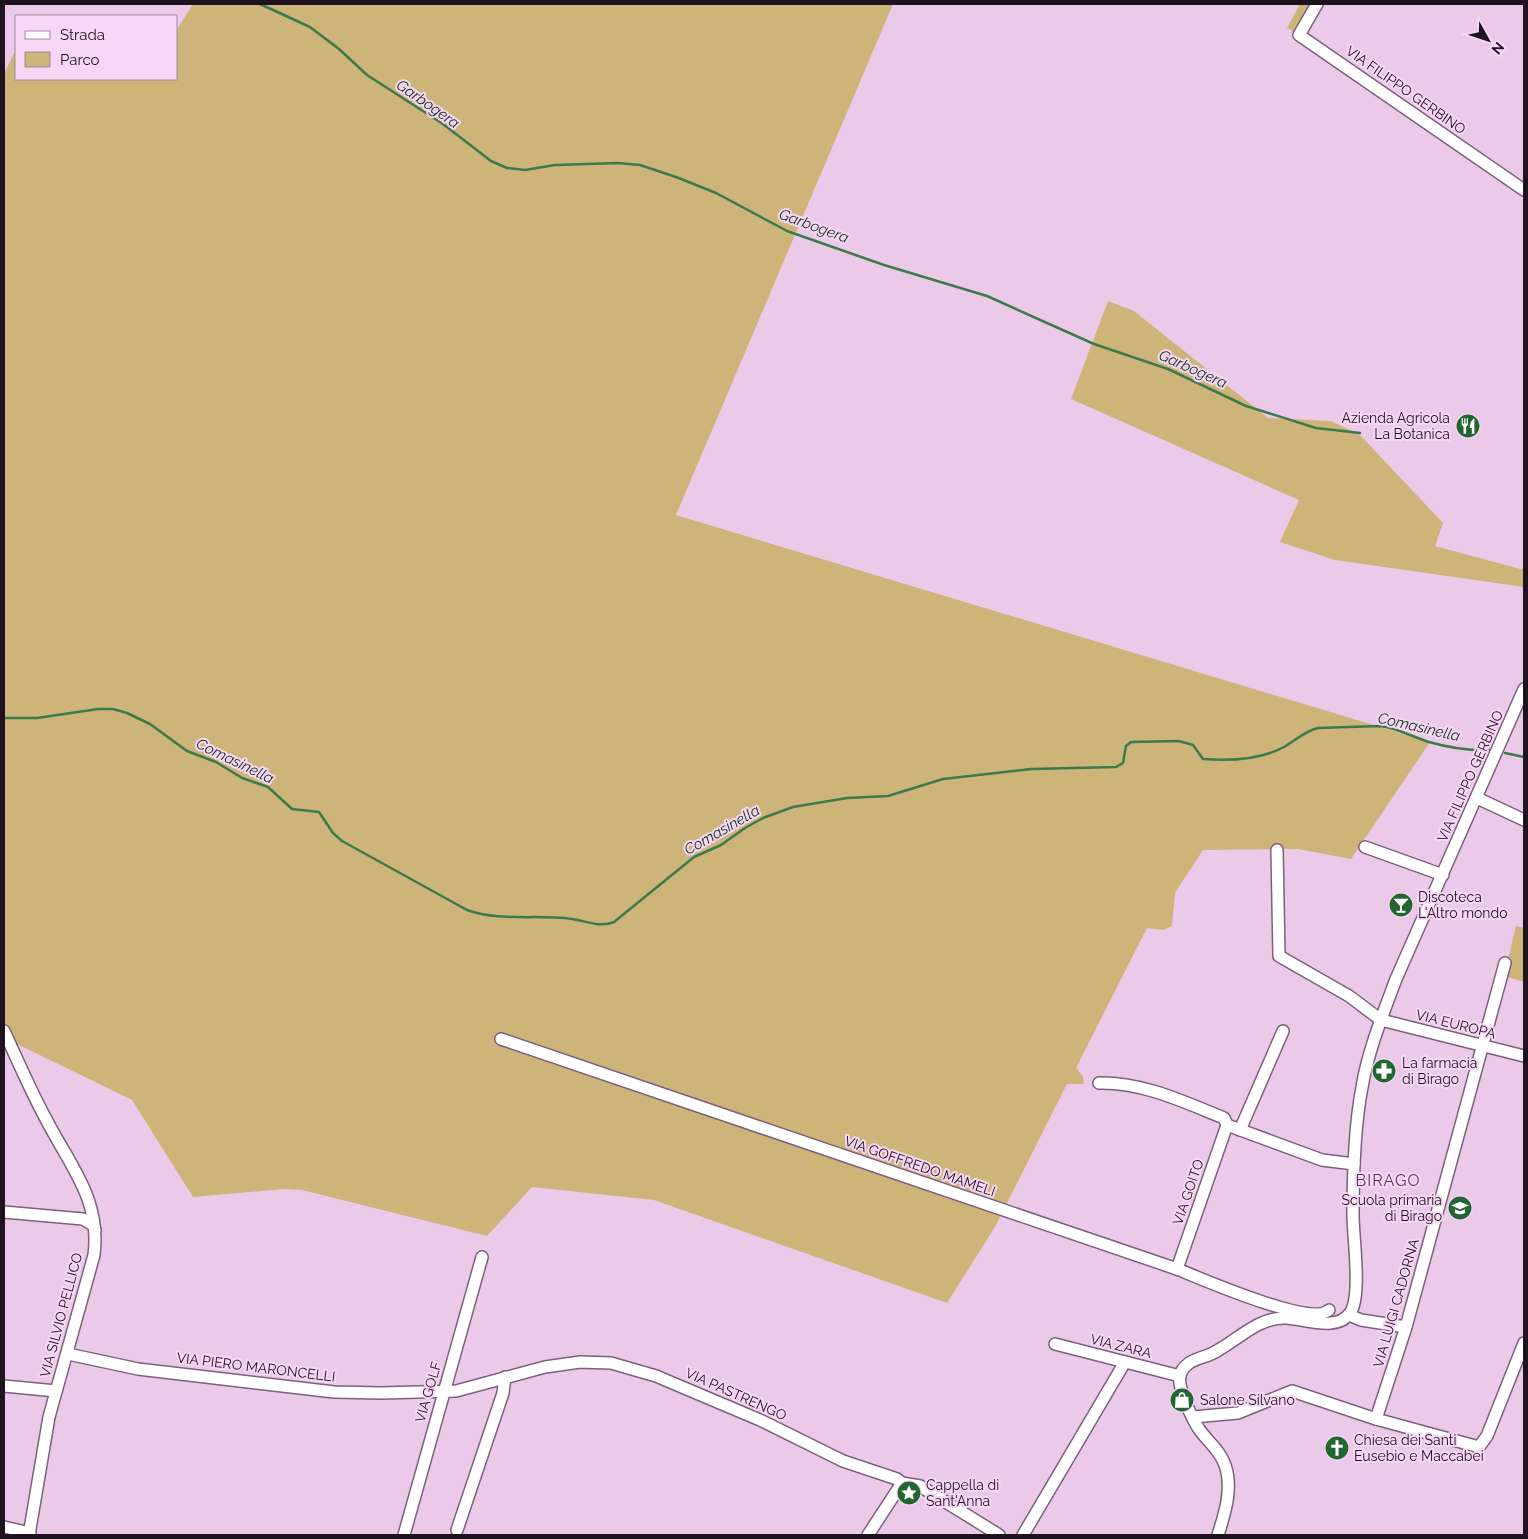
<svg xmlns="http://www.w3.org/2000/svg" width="1528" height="1539" font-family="Raleway,sans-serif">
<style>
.green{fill:#cdb57a}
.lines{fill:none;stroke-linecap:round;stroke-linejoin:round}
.stream{stroke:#3d794a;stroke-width:2.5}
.minor-casing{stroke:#7d607b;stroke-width:14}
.minor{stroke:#fff;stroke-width:11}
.labels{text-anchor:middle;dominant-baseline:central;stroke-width:4;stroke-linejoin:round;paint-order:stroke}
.street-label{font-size:14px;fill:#1d121d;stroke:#f8d7f6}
.poi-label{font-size:14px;fill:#1d121d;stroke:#f8d7f6;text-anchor:start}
.water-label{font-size:15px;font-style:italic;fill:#0d3215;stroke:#f8d7f6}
.quarter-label{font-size:16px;letter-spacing:1px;fill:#543a53;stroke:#f8d7f6}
</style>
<rect width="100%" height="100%" fill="#eacae8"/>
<g class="green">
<polygon points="193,4 893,4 676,515 1430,742 1351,859 1298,849 1203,850 1175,893 1172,926 1163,930 1147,928 1076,1068 1083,1076 1084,1084 1067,1084 995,1227 947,1303 654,1200 532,1187 487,1236 302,1190 285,1189 193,1197 132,1100 11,1041 4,1026 4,74 16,49 16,79 176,79 176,31"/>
<polygon points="1300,4 1316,4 1299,35 1287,28"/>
<polygon points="1108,301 1134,311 1268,418 1331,421 1360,435 1443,523 1435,546 1524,570 1524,587 1335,560 1280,542 1299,500 1071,399"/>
<polygon points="1516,926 1524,928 1524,982 1504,976"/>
</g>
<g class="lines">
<g class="stream">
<polyline points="260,4 310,27 339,49 367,75 443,124 491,161 507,168 525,170 555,165 618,163 640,165 676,177 716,193 787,231 884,265 987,296 1094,344 1168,369 1246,406 1316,428 1360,433"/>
<path d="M4 718H37L98 709H113L127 713 150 724 187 751 216 762 242 778 268 787 292 809 319 812 333 833 342 841 467 910C500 922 537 914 572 919 587 921 599 928 614 922L694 857 721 845 745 828 763 818 793 807 847 798 888 796 943 779 1031 769 1116 767 1123 763 1126 746 1131 742 1179 741 1193 745 1203 759C1230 761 1260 760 1284 747 1296 740 1305 731 1318 728L1380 726C1397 728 1413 737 1429 742 1450 748 1471 751 1492 750"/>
<polyline points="1505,753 1524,757"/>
</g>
<defs>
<g id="minor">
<polyline points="1317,4 1299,35 1524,190"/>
<polyline points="1477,798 1524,820"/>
<polyline points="1365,847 1443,875"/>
<polyline points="1277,850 1279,956 1349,996 1381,1020 1524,1056"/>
<path d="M4 1031C18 1061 31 1092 47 1121 71 1167 101 1200 94 1255L49 1417 29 1535"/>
<path d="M501 1039 1177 1269C1202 1279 1311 1327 1329 1310"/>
<path d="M1099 1083C1143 1082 1184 1102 1224 1118L1227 1125"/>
<polyline points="1227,1125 1322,1160 1354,1164"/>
<polyline points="1240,1130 1283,1031"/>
<polyline points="4,1212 83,1219 93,1225 95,1230"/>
<polyline points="1177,1269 1227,1125"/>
<polyline points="1349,1315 1361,1320 1406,1327"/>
<polyline points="1055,1344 1180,1376"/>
<polyline points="68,1354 138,1369 334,1392 381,1393 456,1391 545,1367 580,1362 611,1363 656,1376 760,1420 843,1461 897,1479 902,1483 920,1486 999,1535"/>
<polyline points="4,1386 56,1391"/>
<polyline points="1193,1417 1238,1413 1292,1391 1376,1419 1479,1447 1487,1436 1524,1343"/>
<polyline points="1376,1419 1406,1327 1505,963"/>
<polyline points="4,1527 30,1533"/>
<polyline points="457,1530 503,1393 505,1377"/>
<polyline points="404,1535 482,1257"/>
<polyline points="868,1535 902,1483"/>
<polyline points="1023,1535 1125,1362"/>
<path d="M1218 1535C1225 1513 1233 1488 1225 1465 1220 1450 1207 1441 1199 1429 1192 1419 1177 1386 1180 1376 1181 1371 1184 1367 1188 1364 1195 1358 1207 1357 1215 1352 1238 1340 1258 1317 1286 1318 1305 1319 1337 1332 1350 1313 1362 1297 1353 1237 1353 1215 1353 1173 1354 1129 1362 1087 1368 1051 1383 1014 1396 979L1524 689"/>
</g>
</defs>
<use href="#minor" class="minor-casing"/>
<use href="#minor" class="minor"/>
</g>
<defs>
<symbol id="restaurant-disc" viewBox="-11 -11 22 22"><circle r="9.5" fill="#216631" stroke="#f8d7f6"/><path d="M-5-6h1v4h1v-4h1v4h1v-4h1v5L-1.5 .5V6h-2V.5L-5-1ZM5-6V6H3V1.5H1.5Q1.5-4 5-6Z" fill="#fff"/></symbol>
<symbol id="bar-disc" viewBox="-11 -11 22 22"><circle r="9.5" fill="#216631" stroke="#f8d7f6"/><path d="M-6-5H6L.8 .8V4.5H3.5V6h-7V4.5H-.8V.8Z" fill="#fff"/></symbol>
<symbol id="pharmacy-disc" viewBox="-11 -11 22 22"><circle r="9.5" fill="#216631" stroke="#f8d7f6"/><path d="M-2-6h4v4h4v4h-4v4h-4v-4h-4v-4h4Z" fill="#fff"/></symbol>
<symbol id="school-disc" viewBox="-11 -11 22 22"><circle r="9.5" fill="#216631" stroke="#f8d7f6"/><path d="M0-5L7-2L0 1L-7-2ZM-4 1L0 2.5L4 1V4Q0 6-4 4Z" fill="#fff"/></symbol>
<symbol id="shop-disc" viewBox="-11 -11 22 22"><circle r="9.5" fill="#216631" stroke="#f8d7f6"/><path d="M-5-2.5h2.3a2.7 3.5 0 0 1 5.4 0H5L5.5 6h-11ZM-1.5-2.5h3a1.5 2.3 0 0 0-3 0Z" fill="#fff"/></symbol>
<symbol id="church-disc" viewBox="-11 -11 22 22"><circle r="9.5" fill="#216631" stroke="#f8d7f6"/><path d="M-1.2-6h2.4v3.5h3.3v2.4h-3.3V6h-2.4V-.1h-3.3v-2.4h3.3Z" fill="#fff"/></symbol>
<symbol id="sight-disc" viewBox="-11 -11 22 22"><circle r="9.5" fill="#216631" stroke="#f8d7f6"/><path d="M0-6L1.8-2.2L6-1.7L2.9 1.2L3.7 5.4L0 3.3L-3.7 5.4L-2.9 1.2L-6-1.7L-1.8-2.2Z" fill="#fff"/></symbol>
</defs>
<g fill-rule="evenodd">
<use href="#restaurant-disc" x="1454" y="412" width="28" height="28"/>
<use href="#bar-disc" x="1387" y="891" width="28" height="28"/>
<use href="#pharmacy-disc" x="1370" y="1057" width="28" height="28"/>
<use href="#school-disc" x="1446" y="1194" width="28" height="28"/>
<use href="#shop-disc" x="1168" y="1386" width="28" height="28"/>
<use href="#church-disc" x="1323" y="1434" width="28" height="28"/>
<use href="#sight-disc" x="895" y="1479" width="28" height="28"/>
</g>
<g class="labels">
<g class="street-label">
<text transform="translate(1406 90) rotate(35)">VIA FILIPPO GERBINO</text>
<text transform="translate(1470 776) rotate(-66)">VIA FILIPPO GERBINO</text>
<text transform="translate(1456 1024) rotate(14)">VIA EUROPA</text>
<text transform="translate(920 1166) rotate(19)">VIA GOFFREDO MAMELI</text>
<text transform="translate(1188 1192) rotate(-71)">VIA GOITO</text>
<text transform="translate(1396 1303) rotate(-74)">VIA LUIGI CADORNA</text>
<text transform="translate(61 1315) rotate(-75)">VIA SILVIO PELLICO</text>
<text transform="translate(1121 1346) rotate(14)">VIA ZARA</text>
<text transform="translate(256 1367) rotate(7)">VIA PIERO MARONCELLI</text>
<text transform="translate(428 1392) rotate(-74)">VIA GOLF</text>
<text transform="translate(736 1394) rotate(24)">VIA PASTRENGO</text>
</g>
<g class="poi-label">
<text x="1450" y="418" text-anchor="end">Azienda Agricola<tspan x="1450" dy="16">La Botanica</tspan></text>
<text x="1418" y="897">Discoteca<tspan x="1418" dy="16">L'Altro mondo</tspan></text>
<text x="1402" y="1063">La farmacia<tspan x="1402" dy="16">di Birago</tspan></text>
<text x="1442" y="1200" text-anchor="end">Scuola primaria<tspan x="1442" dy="16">di Birago</tspan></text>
<text x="1200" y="1400">Salone Silvano</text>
<text x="1354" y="1440">Chiesa dei Santi<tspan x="1354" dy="16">Eusebio e Maccabei</tspan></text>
<text x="926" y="1485">Cappella di<tspan x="926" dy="16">Sant'Anna</tspan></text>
</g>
<g class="water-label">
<text transform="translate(428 104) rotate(35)">Garbogera</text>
<text transform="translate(814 226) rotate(20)">Garbogera</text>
<text transform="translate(1193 369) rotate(24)">Garbogera</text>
<text transform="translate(1419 727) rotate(13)">Comasinella</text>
<text transform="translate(235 761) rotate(26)">Comasinella</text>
<text transform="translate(722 830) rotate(-30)">Comasinella</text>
</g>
<g class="quarter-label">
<text x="1388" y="1180">BIRAGO</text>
</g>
</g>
<rect width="1528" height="1539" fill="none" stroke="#1d121d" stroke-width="10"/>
<rect x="15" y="15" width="162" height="65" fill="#f8d7f6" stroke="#a0889f"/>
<rect x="25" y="31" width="25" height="8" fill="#ffffff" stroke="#a0889f"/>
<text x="60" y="40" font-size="15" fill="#1d121d">Strada</text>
<rect x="25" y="52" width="25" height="15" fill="#cdb57a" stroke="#a0889f"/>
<text x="60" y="65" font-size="15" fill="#1d121d">Parco</text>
<g transform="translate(1488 40) rotate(130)" stroke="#f8d7f6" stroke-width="4" paint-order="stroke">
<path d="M0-4L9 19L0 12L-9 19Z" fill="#1d121d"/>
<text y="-8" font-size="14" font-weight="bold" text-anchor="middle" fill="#1d121d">N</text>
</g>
</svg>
